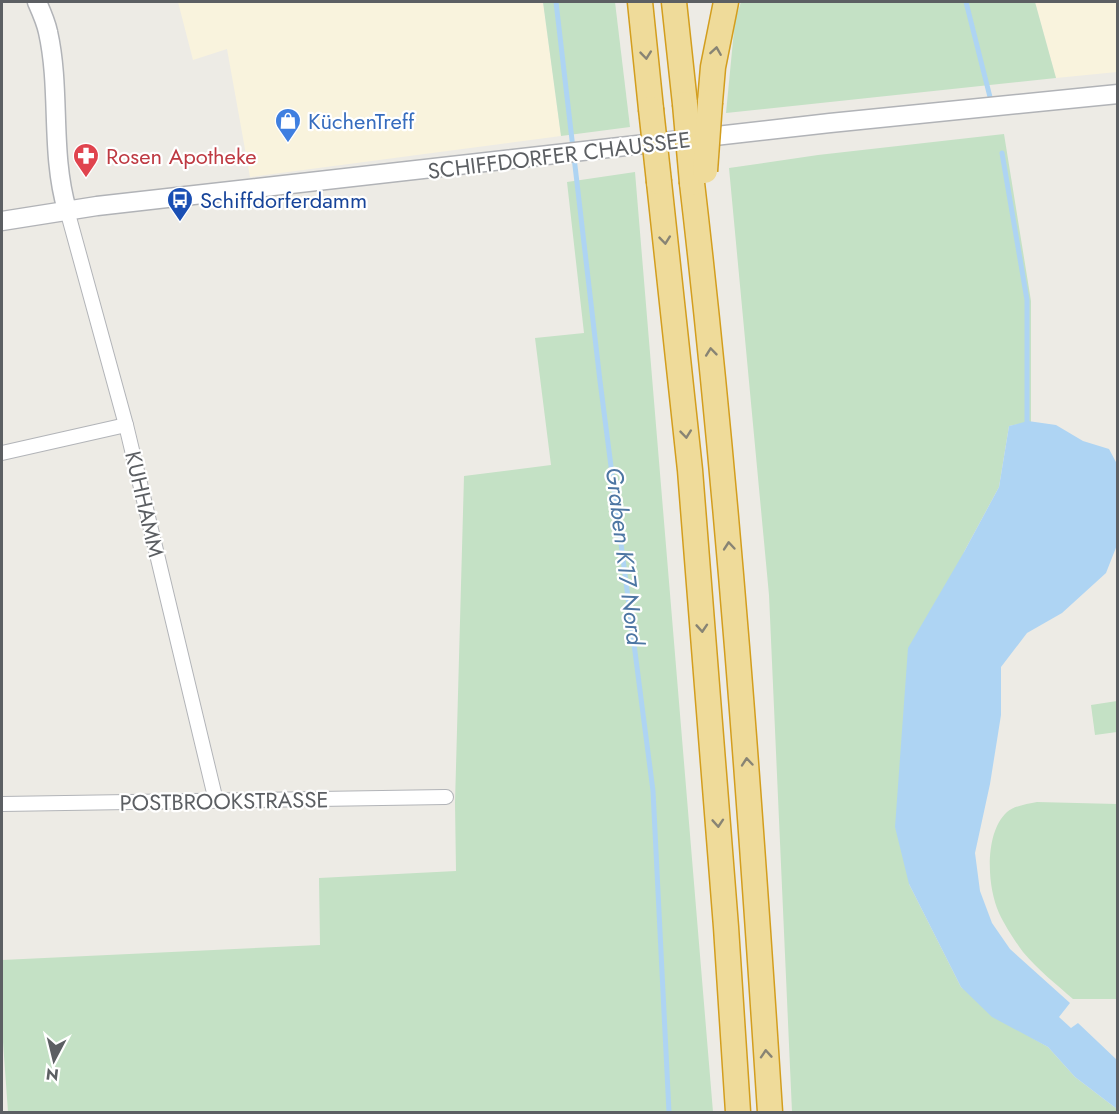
<svg xmlns="http://www.w3.org/2000/svg" width="1119" height="1114" font-family="Jost,sans-serif">
<style>
.commercial{fill:#f9f3dd}
.green{fill:#c4e1c5}
.water{fill:#aed4f3}
.lines{fill:none;stroke-linecap:round;stroke-linejoin:round}
.stream{stroke:#aed4f3;stroke-width:5}
.street-casing{stroke:#b2b4b8;stroke-width:16}
.secondary-casing{stroke:#b1b3b7;stroke-width:21}
.highway-casing{stroke:#d39e1e;stroke-width:27}
.street{stroke:#fff;stroke-width:14}
.secondary{stroke:#fff;stroke-width:18}
.highway{stroke:#efdb9a;stroke-width:24}
.highway-bridge-casing{stroke:#d39e1e;stroke-width:27;stroke-linecap:butt}
.highway-bridge{stroke:#efdb9a;stroke-width:24}
.oneway{stroke:#888474}
.labels{text-anchor:middle;dominant-baseline:central;stroke-width:4.5;stroke-linejoin:round;paint-order:stroke}
.shop-label{font-size:22px;fill:#366cbe;stroke:#fff;text-anchor:start}
.street-label{font-size:22px;fill:#5c5f63;stroke:#fff}
.health-label{font-size:22px;fill:#be3a42;stroke:#fff;text-anchor:start}
.transit-label{font-size:22px;fill:#164399;stroke:#fff;text-anchor:start}
.water-label{font-size:24px;font-style:italic;fill:#4d76a3;stroke:#fff}
</style>
<rect width="100%" height="100%" fill="#edebe5"/>
<g class="commercial">
<polygon points="178,2 543,2 561,136 250,177 227,49 193,60"/>
<polygon points="1035,2 1117,2 1117,72 1056,78"/>
</g>
<g class="green">
<polygon points="543,2 615,2 630,127 561,136"/>
<polygon points="741,2 1035,2 1056,78 726,113 735,20"/>
<polygon points="1004,134 1031,301 1031,422 1009,426 999,487 964,552 909,884 961,987 1027,1035 1048,1047 1075,1077 1117,1109 1117,1112 792,1112 769,595 729,168 818,155"/>
<polygon points="635,172 713,1112 8,1112 2,1028 2,960 320,945 319,878 456,871 455,803 464,476 551,465 535,338 584,333 567,182"/>
<polygon points="1117,701 1117,732 1095,735 1091,705"/>
<path d="M1037 802 1117 804V999H1073C1056 984 1038 970 1023 952 1015 941 1005 926 999 913 987 887 984 833 1007 812 1014 806 1027 804 1037 802Z"/>
</g>
<polygon class="water" points="1028,421 1056,425 1083,441 1109,449 1117,464 1117,545 1106,573 1062,613 1027,633 1001,667 1001,715 990,784 975,853 980,891 992,923 1010,949 1070,1003 1059,1017 1071,1028 1078,1023 1117,1060 1117,1109 1075,1077 1048,1047 992,1017 961,987 909,884 895,827 908,648 964,552 999,487 1009,426"/>
<g class="lines">
<g class="stream">
<polyline points="556,2 600,381 653,791 669,1112"/>
<polyline points="966,2 991,101"/>
<polyline points="1002,153 1027,300 1027,426"/>
</g>
<defs>
<g id="street">
<polyline points="67,210 126,425 216,801"/>
<polyline points="2,453 126,425"/>
<polyline points="2,804 446,797"/>
</g>
<g id="secondary">
<path d="M37 2C41 11 46 22 48 32 61 90 50 152 67 210"/>
<polyline points="2,221 97,206 830,123 1118,94"/>
</g>
<g id="highway">
<polyline points="640,2 651,109"/>
<polyline points="674,2 685,104"/>
<polyline points="710,102 713,67 726,2"/>
<polyline points="659,182 690,470 726,927 738,1112"/>
<path d="M692 183C728 492 750 802 770 1112"/>
</g>
</defs>
<use href="#street" class="street-casing"/>
<use href="#secondary" class="secondary-casing"/>
<use href="#highway" class="highway-casing"/>
<use href="#street" class="street"/>
<use href="#secondary" class="secondary"/>
<use href="#highway" class="highway"/>
<defs>
<g id="highway-bridge">
<polyline points="685,104 692,183"/>
<polyline points="651,109 659,182"/>
<polyline points="705,171 710,102"/>
</g>
</defs>
<use href="#highway-bridge" class="highway-bridge-casing"/>
<use href="#highway-bridge" class="highway-bridge"/>
</g>
<defs><path id="oneway-chevron" d="M-2-3.5L2.5 0L-2 3.5" fill="none" stroke-width="1.6" stroke-linecap="round" stroke-linejoin="round" transform="scale(1.5)"/></defs>
<g class="oneway">
<use href="#oneway-chevron" transform="translate(716 51) rotate(-81)"/>
<use href="#oneway-chevron" transform="translate(646 55) rotate(84)"/>
<use href="#oneway-chevron" transform="translate(665 240) rotate(84)"/>
<use href="#oneway-chevron" transform="translate(711 352) rotate(-96)"/>
<use href="#oneway-chevron" transform="translate(686 434) rotate(84)"/>
<use href="#oneway-chevron" transform="translate(729 546) rotate(-95)"/>
<use href="#oneway-chevron" transform="translate(702 628) rotate(86)"/>
<use href="#oneway-chevron" transform="translate(747 762) rotate(-95)"/>
<use href="#oneway-chevron" transform="translate(718 823) rotate(86)"/>
<use href="#oneway-chevron" transform="translate(766 1054) rotate(-94)"/>
</g>
<defs>
<symbol id="shop-pin" viewBox="-11 -11 22 30"><path d="M0 17L-7.5 6A9.5 9.5 0 1 1 7.5 6Z" fill="#3f7fe0" stroke="#fff"/><path d="M-5-2.5h2.3a2.7 3.5 0 0 1 5.4 0H5L5.5 6h-11ZM-1.5-2.5h3a1.5 2.3 0 0 0-3 0Z" fill="#fff"/></symbol>
<symbol id="pharmacy-pin" viewBox="-11 -11 22 30"><path d="M0 17L-7.5 6A9.5 9.5 0 1 1 7.5 6Z" fill="#e0444e" stroke="#fff"/><path d="M-2-6h4v4h4v4h-4v4h-4v-4h-4v-4h4Z" fill="#fff"/></symbol>
<symbol id="bus-pin" viewBox="-11 -11 22 30"><path d="M0 17L-7.5 6A9.5 9.5 0 1 1 7.5 6Z" fill="#1a4fb4" stroke="#fff"/><path d="M-5-6H5V4H4V6H2V4H-2V6H-4V4H-5ZM-3.5-4V0h7V-4ZM-3.5 1.2v1.5H-2V1.2ZM2 1.2v1.5H3.5V1.2Z" fill="#fff"/></symbol>
</defs>
<g fill-rule="evenodd">
<use href="#shop-pin" x="273" y="106" width="30" height="40"/>
<use href="#pharmacy-pin" x="71" y="141" width="30" height="40"/>
<use href="#bus-pin" x="165" y="185" width="30" height="40"/>
</g>
<g class="labels">
<g class="shop-label">
<text x="308" y="121">KüchenTreff</text>
</g>
<g class="street-label">
<text transform="translate(559 155) rotate(-7)">SCHIFFDORFER CHAUSSEE</text>
<text transform="translate(145 504) rotate(77)">KUHHAMM</text>
<text transform="translate(224 801) rotate(-1)">POSTBROOKSTRASSE</text>
</g>
<g class="health-label">
<text x="106" y="156">Rosen Apotheke</text>
</g>
<g class="transit-label">
<text x="200" y="200">Schiffdorferdamm</text>
</g>
<g class="water-label">
<text transform="translate(625 556) rotate(83)">Graben K17 Nord</text>
</g>
</g>
<rect width="1119" height="1114" fill="none" stroke="#5c5f63" stroke-width="6"/>
<g transform="translate(54 1060) rotate(187)" stroke="#ffffff" stroke-width="4.5" paint-order="stroke">
<path d="M0-4.5L10 22L0 15L-10 22Z" fill="#5c5f63"/>
<text y="-9" font-size="16" font-weight="bold" text-anchor="middle" fill="#5c5f63">N</text>
</g>
</svg>
